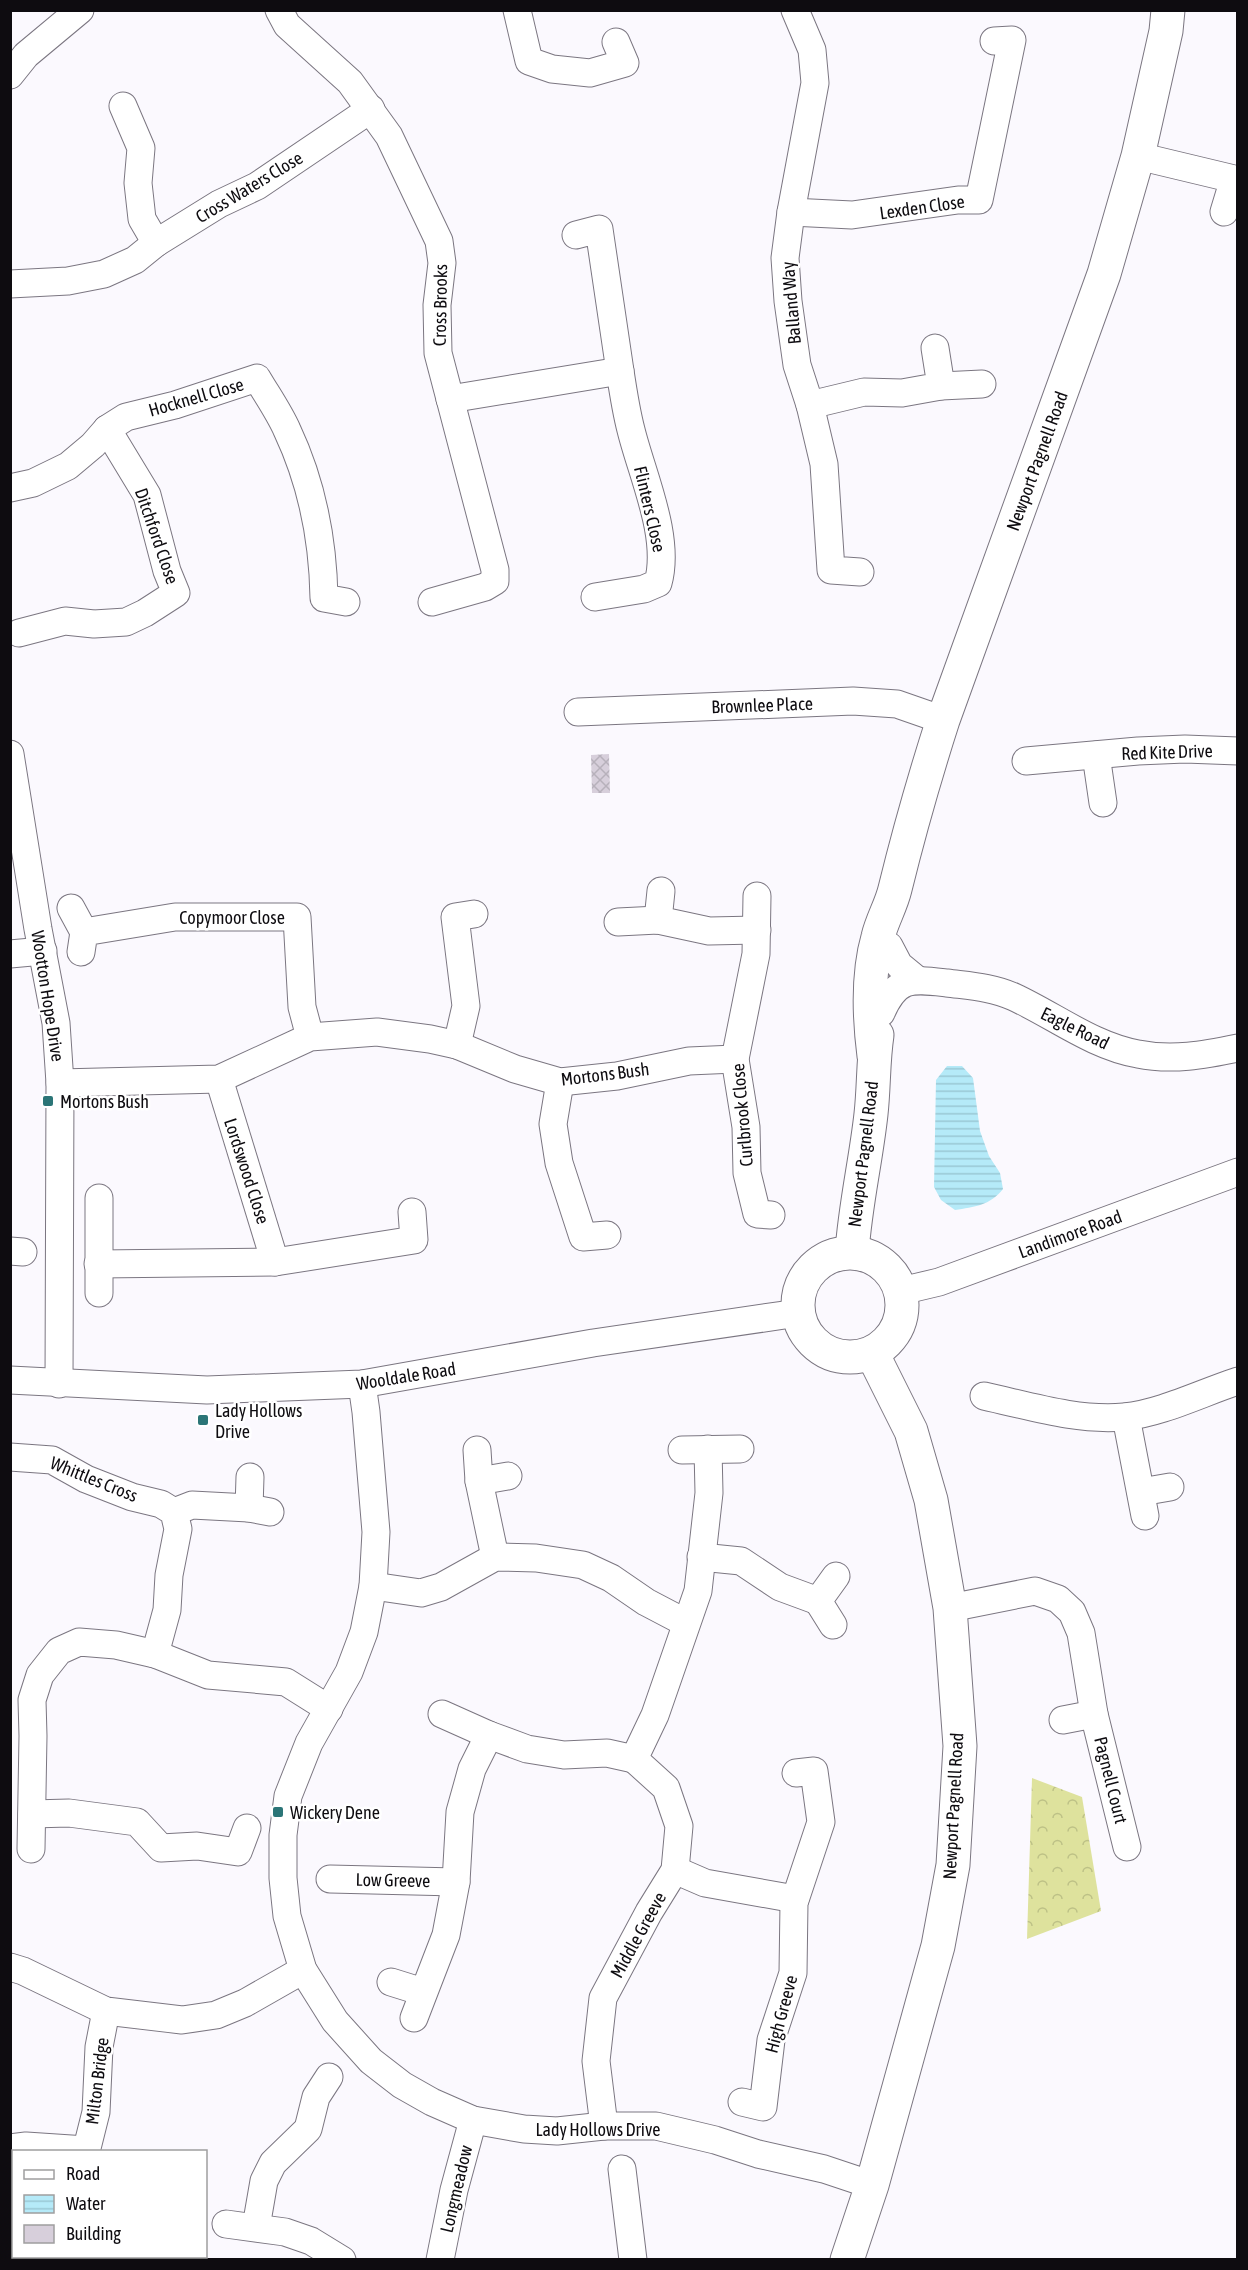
<svg xmlns="http://www.w3.org/2000/svg" width="1248" height="2270" font-family="'Asap Condensed',sans-serif">
<style>
.forest{fill:url(#forest-crowns)}
.water{fill:url(#water-rules)}
.building{fill:url(#building-cross-hatch)}
.lines{fill:none;stroke-linecap:round;stroke-linejoin:round}
.minor-casing{stroke:#7b7681;stroke-width:29}
.major-casing{stroke:#7b7681;stroke-width:35}
.minor{stroke:#fff;stroke-width:27}
.major{stroke:#fff;stroke-width:33}
.poi-dot{fill:#2b7577;stroke:#fff;stroke-width:2}
.labels{text-anchor:middle;dominant-baseline:central;stroke-width:5;stroke-linejoin:round;paint-order:stroke}
.street-label{font-size:18px;fill:#0e0c10;stroke:#fff}
.poi-label{font-size:18px;fill:#0e0c10;stroke:#fff;text-anchor:start}
</style>
<defs>
<pattern id="forest-crowns" width="20" height="18" patternUnits="userSpaceOnUse" patternTransform="scale(1.5)"><rect width="20" height="18" fill="#dee29d"/><path d="M2 6a3 3 0 1 1 6 0M12 15a3 3 0 1 1 6 0" fill="none" stroke="#bdc186"/></pattern>
<pattern id="water-rules" width="6" height="5" patternUnits="userSpaceOnUse" patternTransform="scale(1.5)"><rect width="6" height="5" fill="#b5eaf8"/><path d="M0 2.5h6" fill="none" stroke="#9ac8d4"/></pattern>
<pattern id="building-cross-hatch" width="8" height="8" patternUnits="userSpaceOnUse" patternTransform="scale(1.5)"><rect width="8" height="8" fill="#d7cfdb"/><path d="M0 0l8 8M0 8l8-8" fill="none" stroke="#b7b1bb"/></pattern>
</defs>
<rect width="100%" height="100%" fill="#fbf9fe"/>
<polygon class="forest" points="1032,1778 1082,1797 1101,1911 1027,1939"/>
<path class="water" d="M947 1066H962L973 1078 980 1131 989 1156 1000 1173 1003 1189C991 1205 974 1207 955 1210L941 1200 934 1187 936 1080Z"/>
<polygon class="building" points="609,754 610,793 592,793 591,755"/>
<g class="lines">
<defs>
<g id="minor">
<polyline points="279,10 287,25 350,82 389,136 439,241 442,263 437,305 438,353 495,570 495,581 485,587 432,602"/>
<polyline points="517,10 529,61 552,69 590,73 625,63 616,42"/>
<polyline points="795,10 812,50 815,83 791,212 785,258 788,301 797,365 810,405 824,464 831,570 860,572"/>
<polyline points="10,75 26,55 80,10"/>
<polyline points="123,106 141,148 138,183 142,219 156,243"/>
<polyline points="1138,156 1234,179 1224,212"/>
<polyline points="791,212 852,215 958,200 979,200 1012,40 994,41"/>
<polyline points="576,235 599,229 620,371"/>
<polyline points="10,284 68,281 104,274 135,260 156,243 219,204 257,186 371,109"/>
<polyline points="941,386 982,384"/>
<path d="M450 399 620 371C623 391 626 411 631 430 642 475 671 537 658 583L644 589 595 597"/>
<polyline points="810,405 864,392 902,393 941,386 935,348"/>
<path d="M10 488 33 483 68 466 93 445 107 429 126 417 175 405 257 378C267 395 279 412 287 430 312 483 323 540 324 598L346 602"/>
<polyline points="19,633 65,621 94,624 126,622 145,613 176,593 167,571 147,495 107,429"/>
<polyline points="578,712 853,701 897,704 943,720"/>
<polyline points="10,754 38,929 56,1023 60,1083 59,1384"/>
<polyline points="1096,755 1103,803"/>
<polyline points="1026,761 1138,751 1185,749 1238,751"/>
<polyline points="757,896 756,954 735,1059 746,1127 747,1173 757,1214 771,1215"/>
<polyline points="71,908 84,932"/>
<polyline points="658,920 661,891"/>
<polyline points="618,922 658,920 709,931 757,930"/>
<polyline points="889,946 899,965 916,979"/>
<polyline points="81,952 84,932 175,917 297,917 302,1007 310,1037"/>
<polyline points="10,954 43,951"/>
<path d="M881 1013C897 976 912 979 947 983 970 986 992 987 1014 997 1055 1016 1093 1046 1138 1054 1172 1061 1204 1055 1238 1048"/>
<polyline points="457,1045 466,1006 455,917 474,914"/>
<polyline points="219,1079 275,1262"/>
<polyline points="560,1082 553,1124 559,1163 583,1237 607,1235"/>
<polyline points="60,1083 219,1079 310,1037 377,1032 430,1039 457,1045 515,1069 560,1082 617,1076 689,1061 735,1059"/>
<polyline points="10,1251 23,1252"/>
<polyline points="98,1264 275,1262 414,1240 412,1212"/>
<polyline points="901,1291 939,1282 1238,1172"/>
<polyline points="99,1293 99,1198"/>
<polyline points="10,1380 207,1390 362,1384 593,1343 798,1313"/>
<polyline points="362,1384 366,1412 376,1532 373,1586 364,1632 349,1672 309,1743 288,1796 283,1835 283,1878 287,1916 303,1970 335,2021 371,2061 402,2085 432,2102 473,2120 524,2129 557,2131 604,2126 656,2126 715,2140 758,2154 824,2169 872,2185"/>
<path d="M984 1396C1030 1406 1076 1421 1124 1417 1162 1413 1201 1393 1238 1381"/>
<polyline points="1126,1417 1145,1516"/>
<polyline points="477,1450 479,1481 495,1557"/>
<polyline points="682,1450 740,1449"/>
<polyline points="10,1457 52,1460 86,1479 132,1497 161,1504 174,1512 178,1529 169,1575 167,1610 155,1654"/>
<polyline points="479,1481 508,1476"/>
<polyline points="1141,1492 1170,1487"/>
<polyline points="249,1508 250,1477"/>
<polyline points="174,1512 192,1505 249,1508 270,1512"/>
<polyline points="701,1557 741,1561 780,1587 818,1601"/>
<polyline points="373,1586 421,1593 441,1587 495,1557 536,1558 583,1565 611,1578 646,1602 686,1623"/>
<polyline points="950,1608 1035,1591 1058,1599 1072,1612 1081,1633 1094,1714 1127,1847"/>
<polyline points="833,1625 818,1601 836,1576"/>
<polyline points="442,1714 489,1735 527,1749 564,1755 607,1753 634,1759"/>
<polyline points="1063,1720 1094,1714"/>
<polyline points="32,1814 69,1813 137,1822 161,1848 197,1846 238,1852 247,1828"/>
<polyline points="31,1849 33,1736 32,1700 40,1675 59,1651 79,1642 116,1645 155,1654 208,1675 286,1682 329,1709"/>
<polyline points="675,1870 705,1883 795,1899"/>
<polyline points="330,1879 456,1882"/>
<polyline points="10,1967 23,1971 106,2011 182,2020 216,2015 245,2003 303,1970"/>
<polyline points="391,1982 423,1992"/>
<polyline points="414,2018 446,1935 456,1882 460,1812 472,1769 489,1735"/>
<polyline points="742,2102 763,2107 771,2040 793,1973 794,1903 821,1822 814,1771 796,1773"/>
<polyline points="604,2126 596,2061 603,1998 649,1912 675,1870 679,1826 666,1788 634,1759 655,1715 698,1591 709,1493 708,1449"/>
<polyline points="10,2148 26,2146 86,2150"/>
<polyline points="86,2152 96,2112 99,2047 106,2011"/>
<polyline points="622,2169 633,2260"/>
<polyline points="226,2224 285,2232 311,2241 342,2260"/>
<polyline points="256,2227 264,2181 273,2163 308,2129 316,2097 329,2077"/>
<polyline points="70,2260 71,2256"/>
<polyline points="440,2260 454,2190 473,2120"/>
</g>
<g id="major">
<path d="M874 1056C869 1017 867 975 878 937 882 920 891 906 895 889 909 832 925 776 943 720L1104 274 1138 156 1166 31 1168 10"/>
<path d="M852 1252C855 1206 866 1160 871 1114 874 1087 873 1061 877 1035"/>
<circle cx="850" cy="1305" r="52"/>
<polyline points="847,2260 872,2185 938,1946 953,1865 960,1746 950,1608 931,1500 911,1431 872,1353"/>
</g>
</defs>
<use href="#minor" class="minor-casing"/>
<use href="#major" class="major-casing"/>
<use href="#minor" class="minor"/>
<use href="#major" class="major"/>
</g>
<g class="poi-dot">
<rect x="42" y="1095" width="12" height="12" rx="3"/>
<rect x="197" y="1414" width="12" height="12" rx="3"/>
<rect x="272" y="1806" width="12" height="12" rx="3"/>
</g>
<g class="labels">
<g class="street-label">
<text transform="translate(249 187) rotate(-31)">Cross Waters Close</text>
<text transform="translate(922 207) rotate(-8)">Lexden Close</text>
<text transform="translate(791 303) rotate(-95)">Balland Way</text>
<text transform="translate(440 305) rotate(-89)">Cross Brooks</text>
<text transform="translate(196 397) rotate(-16)">Hocknell Close</text>
<text transform="translate(1037 461) rotate(-70)">Newport Pagnell Road</text>
<text transform="translate(650 509) rotate(77)">Flinters Close</text>
<text transform="translate(157 536) rotate(71)">Ditchford Close</text>
<text transform="translate(762 705) rotate(-2)">Brownlee Place</text>
<text transform="translate(1167 752) rotate(-2)">Red Kite Drive</text>
<text x="232" y="917">Copymoor Close</text>
<text transform="translate(48 996) rotate(81)">Wootton Hope Drive</text>
<text transform="translate(1075 1028) rotate(26)">Eagle Road</text>
<text transform="translate(605 1074) rotate(-7)">Mortons Bush</text>
<text transform="translate(742 1115) rotate(-95)">Curlbrook Close</text>
<text transform="translate(863 1154) rotate(-83)">Newport Pagnell Road</text>
<text transform="translate(247 1171) rotate(72)">Lordswood Close</text>
<text transform="translate(1070 1234) rotate(-20)">Landimore Road</text>
<text transform="translate(406 1376) rotate(-9)">Wooldale Road</text>
<text transform="translate(94 1479) rotate(22)">Whittles Cross</text>
<text transform="translate(1111 1780) rotate(76)">Pagnell Court</text>
<text transform="translate(953 1806) rotate(-87)">Newport Pagnell Road</text>
<text transform="translate(393 1880) rotate(1)">Low Greeve</text>
<text transform="translate(638 1935) rotate(-61)">Middle Greeve</text>
<text transform="translate(781 2014) rotate(-75)">High Greeve</text>
<text transform="translate(97 2081) rotate(-83)">Milton Bridge</text>
<text x="598" y="2129">Lady Hollows Drive</text>
<text transform="translate(456 2189) rotate(-77)">Longmeadow</text>
</g>
<g class="poi-label">
<text x="60" y="1101">Mortons Bush</text>
<text x="215" y="1410">Lady Hollows<tspan x="215" dy="21">Drive</tspan></text>
<text x="290" y="1812">Wickery Dene</text>
</g>
</g>
<rect width="1248" height="2270" fill="none" stroke="#0e0c10" stroke-width="24"/>
<rect x="12" y="2150" width="195" height="108" fill="#ffffff" stroke="#9f9e9f" stroke-width="1.5"/>
<rect x="24" y="2170" width="30" height="9" fill="#ffffff" stroke="#9f9e9f" stroke-width="1.5"/>
<text x="66" y="2180" font-size="18" fill="#0e0c10">Road</text>
<rect x="24" y="2195" width="30" height="18" fill="url(#water-rules)" stroke="#9f9e9f" stroke-width="1.5"/>
<text x="66" y="2210" font-size="18" fill="#0e0c10">Water</text>
<rect x="24" y="2225" width="30" height="18" fill="#d7cfdb" stroke="#9f9e9f" stroke-width="1.5"/>
<text x="66" y="2240" font-size="18" fill="#0e0c10">Building</text>
</svg>
